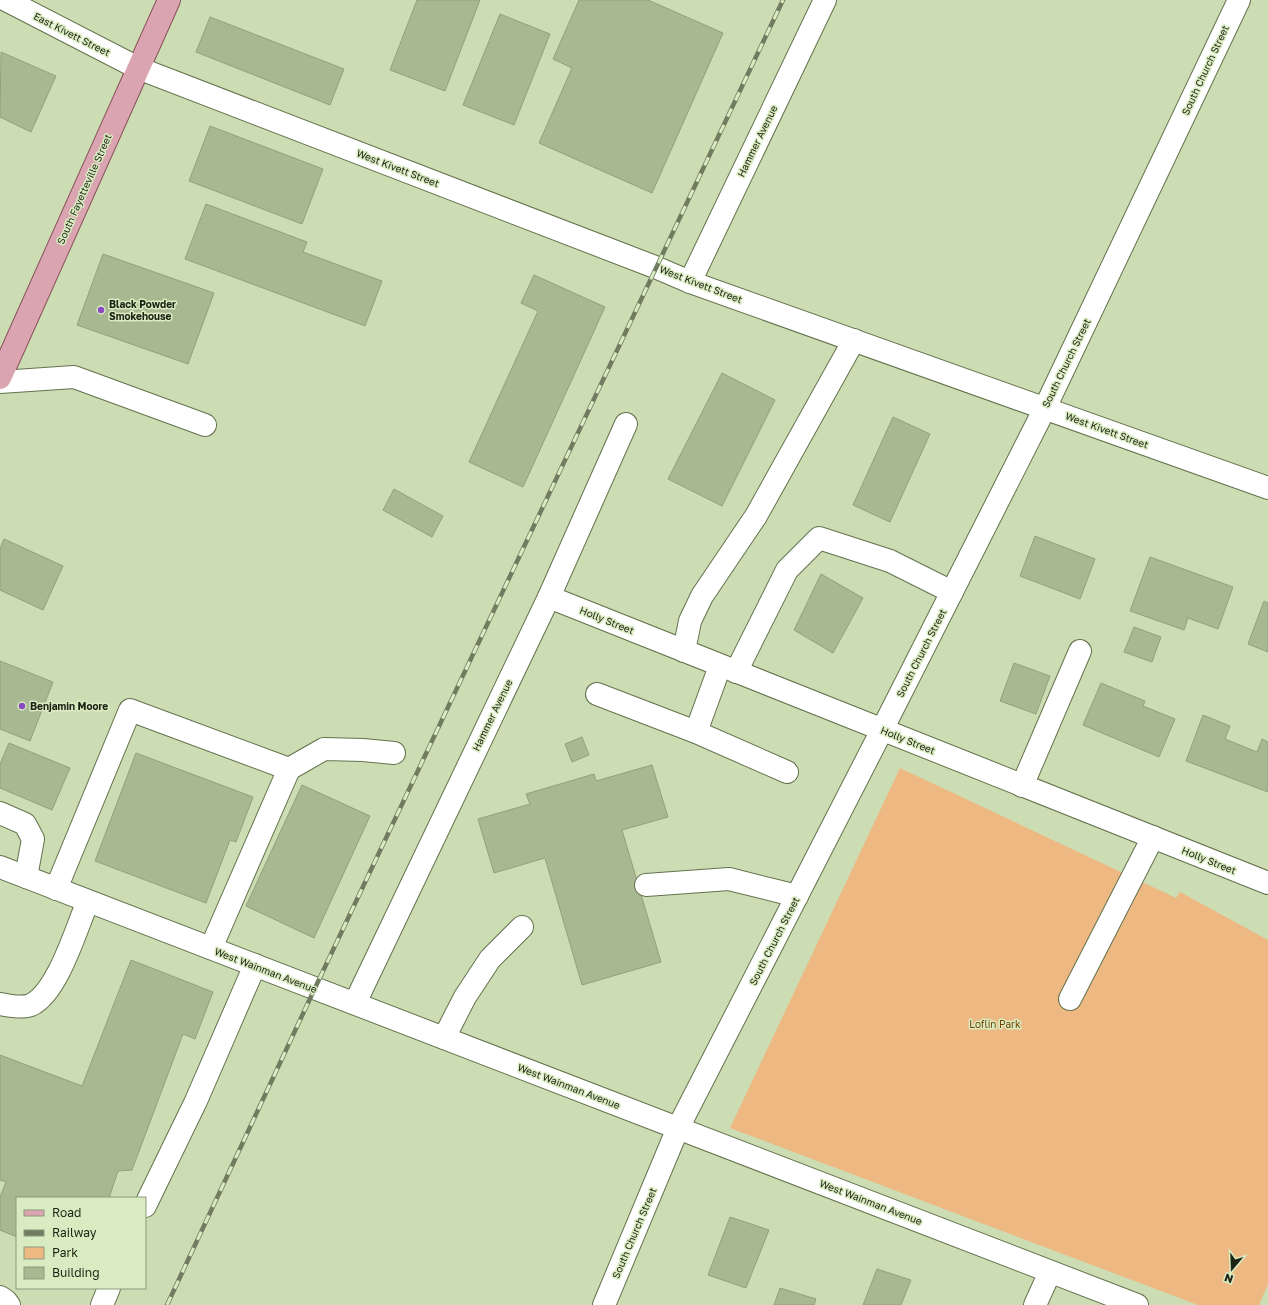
<svg xmlns="http://www.w3.org/2000/svg" width="1268" height="1305" font-family="'Golos Text',sans-serif">
<style>
.green{fill:#eeb882}
.building{fill:#a8b991;stroke:#91a17a}
.lines{fill:none;stroke-linecap:round;stroke-linejoin:round}
.minor-casing{stroke:#63724c;stroke-width:24}
.major-casing{stroke:#885059;stroke-width:24}
.minor{stroke:#fff;stroke-width:22}
.major{stroke:#daa4b1;stroke-width:22}
.rail-casing{stroke:#707b60;stroke-width:4.5}
.rail{stroke:#d9ebc1;stroke-width:3;stroke-dasharray:9;stroke-linecap:butt}
.poi-dot{fill:#8a4ac0;stroke:#d9ebc1;stroke-width:1.5}
.labels{text-anchor:middle;dominant-baseline:central;stroke-width:3;stroke-linejoin:round;paint-order:stroke}
.street-label{font-size:10px;fill:#1e2415;stroke:#d9ebc1}
.poi-label{font-size:10px;font-weight:bold;fill:#1e2415;stroke:#d9ebc1;text-anchor:start}
.park-label{font-size:10px;fill:#754400;stroke:#d9ebc1}
</style>
<rect width="100%" height="100%" fill="#ccddb4"/>
<polygon class="green" points="900,768 1176,898 1180,892 1268,940 1268,1284 1259,1305 1198,1305 730,1128"/>
<g class="building">
<polygon points="417,0 480,0 445,91 390,70"/>
<polygon points="579,0 648,0 723,33 652,193 539,143 572,68 553,59"/>
<polygon points="500,14 550,34 514,125 463,105"/>
<polygon points="210,17 344,69 330,105 196,52"/>
<polygon points="1,52 56,76 31,132 0,117"/>
<polygon points="210,126 323,169 302,224 189,181"/>
<polygon points="206,204 307,242 303,252 382,281 365,326 185,259"/>
<polygon points="103,254 214,293 188,364 77,325"/>
<polygon points="534,275 605,307 523,487 469,462 538,311 521,303"/>
<polygon points="722,373 775,400 722,506 668,479"/>
<polygon points="893,417 930,434 890,522 853,505"/>
<polygon points="394,489 443,516 432,537 383,510"/>
<polygon points="1035,536 1095,559 1080,599 1020,576"/>
<polygon points="4,539 63,566 43,610 0,590 0,549"/>
<polygon points="1150,557 1233,587 1218,629 1188,618 1184,630 1130,611"/>
<polygon points="821,574 863,598 833,653 794,630"/>
<polygon points="1264,601 1268,603 1268,652 1248,644"/>
<polygon points="1134,627 1161,637 1152,662 1124,652"/>
<polygon points="0,661 53,682 30,741 0,729"/>
<polygon points="1014,663 1050,676 1036,714 1000,701"/>
<polygon points="1101,683 1145,701 1143,706 1175,719 1159,757 1083,725"/>
<polygon points="1203,715 1230,726 1225,739 1257,752 1262,739 1268,742 1268,792 1186,761"/>
<polygon points="582,737 589,755 572,762 565,744"/>
<polygon points="9,743 70,768 52,810 0,788 0,764"/>
<polygon points="136,753 253,797 236,842 230,840 206,903 95,861"/>
<polygon points="652,765 668,817 622,830 661,962 582,985 545,858 494,873 478,819 530,804 526,794 594,774 596,781"/>
<polygon points="302,785 370,816 314,938 246,906"/>
<polygon points="131,960 213,992 195,1039 183,1034 132,1170 118,1171 109,1198 17,1198 17,1237 0,1230 0,1197 6,1182 0,1180 0,1055 82,1086"/>
<polygon points="730,1217 769,1230 746,1288 708,1275"/>
<polygon points="877,1269 911,1280 901,1305 863,1305"/>
<polygon points="780,1288 816,1299 814,1305 774,1305"/>
</g>
<g class="lines">
<defs>
<g id="minor">
<polyline points="6,0 138,68 655,267 690,282 1268,488"/>
<polyline points="690,282 825,0"/>
<polyline points="0,382 74,377 205,425"/>
<polyline points="549,597 1268,883"/>
<polyline points="684,651 690,621 702,596 756,516 854,340"/>
<polyline points="736,672 787,570 819,538 890,561 952,592"/>
<polyline points="597,694 696,732 720,666"/>
<polyline points="696,732 787,772"/>
<polyline points="1022,786 1080,651"/>
<polyline points="0,813 25,824 33,839 26,877"/>
<polyline points="0,867 1137,1305"/>
<polyline points="646,885 729,879 797,896"/>
<polyline points="56,889 130,710 289,769 324,749 363,750 394,753"/>
<polyline points="211,948 289,769"/>
<polyline points="1070,999 1153,837"/>
<polyline points="355,1003 549,597 626,424"/>
<path d="M0 1004C8 1006 23 1008 31 1005 58 992 76 929 88 901"/>
<polyline points="444,1038 465,997 490,959 522,927"/>
<polyline points="145,1206 196,1101 255,965"/>
<polyline points="0,1297 6,1301 9,1305"/>
<polyline points="102,1305 109,1288"/>
<polyline points="604,1305 678,1128 882,730 1045,408 1239,0"/>
<polyline points="1035,1305 1050,1272"/>
</g>
<polyline id="major" points="0,378 169,0"/>
</defs>
<use href="#minor" class="minor-casing"/>
<use href="#major" class="major-casing"/>
<use href="#minor" class="minor"/>
<use href="#major" class="major"/>
<defs>
<polyline id="rail" points="167,1305 315,988 783,0"/>
</defs>
<use href="#rail" class="rail-casing"/>
<use href="#rail" class="rail"/>
</g>
<g class="poi-dot">
<circle cx="101" cy="310" r="4"/>
<circle cx="22" cy="706" r="4"/>
</g>
<g class="labels">
<g class="street-label">
<text transform="translate(72 34) rotate(27)">East Kivett Street</text>
<text transform="translate(1205 70) rotate(-65)">South Church Street</text>
<text transform="translate(757 141) rotate(-64)">Hammer Avenue</text>
<text transform="translate(398 168) rotate(21)">West Kivett Street</text>
<text transform="translate(84 189) rotate(-66)">South Fayetteville Street</text>
<text transform="translate(701 284) rotate(21)">West Kivett Street</text>
<text transform="translate(1066 363) rotate(-64)">South Church Street</text>
<text transform="translate(1107 430) rotate(20)">West Kivett Street</text>
<text transform="translate(607 620) rotate(22)">Holly Street</text>
<text transform="translate(921 653) rotate(-63)">South Church Street</text>
<text transform="translate(492 715) rotate(-64)">Hammer Avenue</text>
<text transform="translate(908 740) rotate(22)">Holly Street</text>
<text transform="translate(1209 860) rotate(22)">Holly Street</text>
<text transform="translate(774 941) rotate(-63)">South Church Street</text>
<text transform="translate(266 970) rotate(21)">West Wainman Avenue</text>
<text transform="translate(569 1086) rotate(21)">West Wainman Avenue</text>
<text transform="translate(871 1202) rotate(21)">West Wainman Avenue</text>
<text transform="translate(634 1233) rotate(-67)">South Church Street</text>
</g>
<g class="poi-label">
<text x="109" y="304">Black Powder<tspan x="109" dy="12">Smokehouse</tspan></text>
<text x="30" y="706">Benjamin Moore</text>
</g>
<g class="park-label">
<text x="995" y="1024">Loflin Park</text>
</g>
</g>
<rect x="16" y="1197" width="130" height="92" fill="#d9ebc1" stroke="#8e9b7c"/>
<rect x="24" y="1210" width="20" height="6" fill="#daa4b1" stroke="#8e9b7c"/>
<text x="52" y="1217" font-size="12" fill="#1e2415">Road</text>
<rect x="24" y="1230" width="20" height="6" fill="#707b60" stroke="#8e9b7c"/>
<text x="52" y="1237" font-size="12" fill="#1e2415">Railway</text>
<rect x="24" y="1247" width="20" height="12" fill="#eeb882" stroke="#8e9b7c"/>
<text x="52" y="1257" font-size="12" fill="#1e2415">Park</text>
<rect x="24" y="1267" width="20" height="12" fill="#a8b991" stroke="#8e9b7c"/>
<text x="52" y="1277" font-size="12" fill="#1e2415">Building</text>
<g transform="translate(1232 1269) rotate(199)" stroke="#d9ebc1" stroke-width="3" paint-order="stroke">
<path d="M0-3L7 15L0 10L-7 15Z" fill="#1e2415"/>
<text y="-6" font-size="11" font-weight="bold" text-anchor="middle" fill="#1e2415">N</text>
</g>
</svg>
